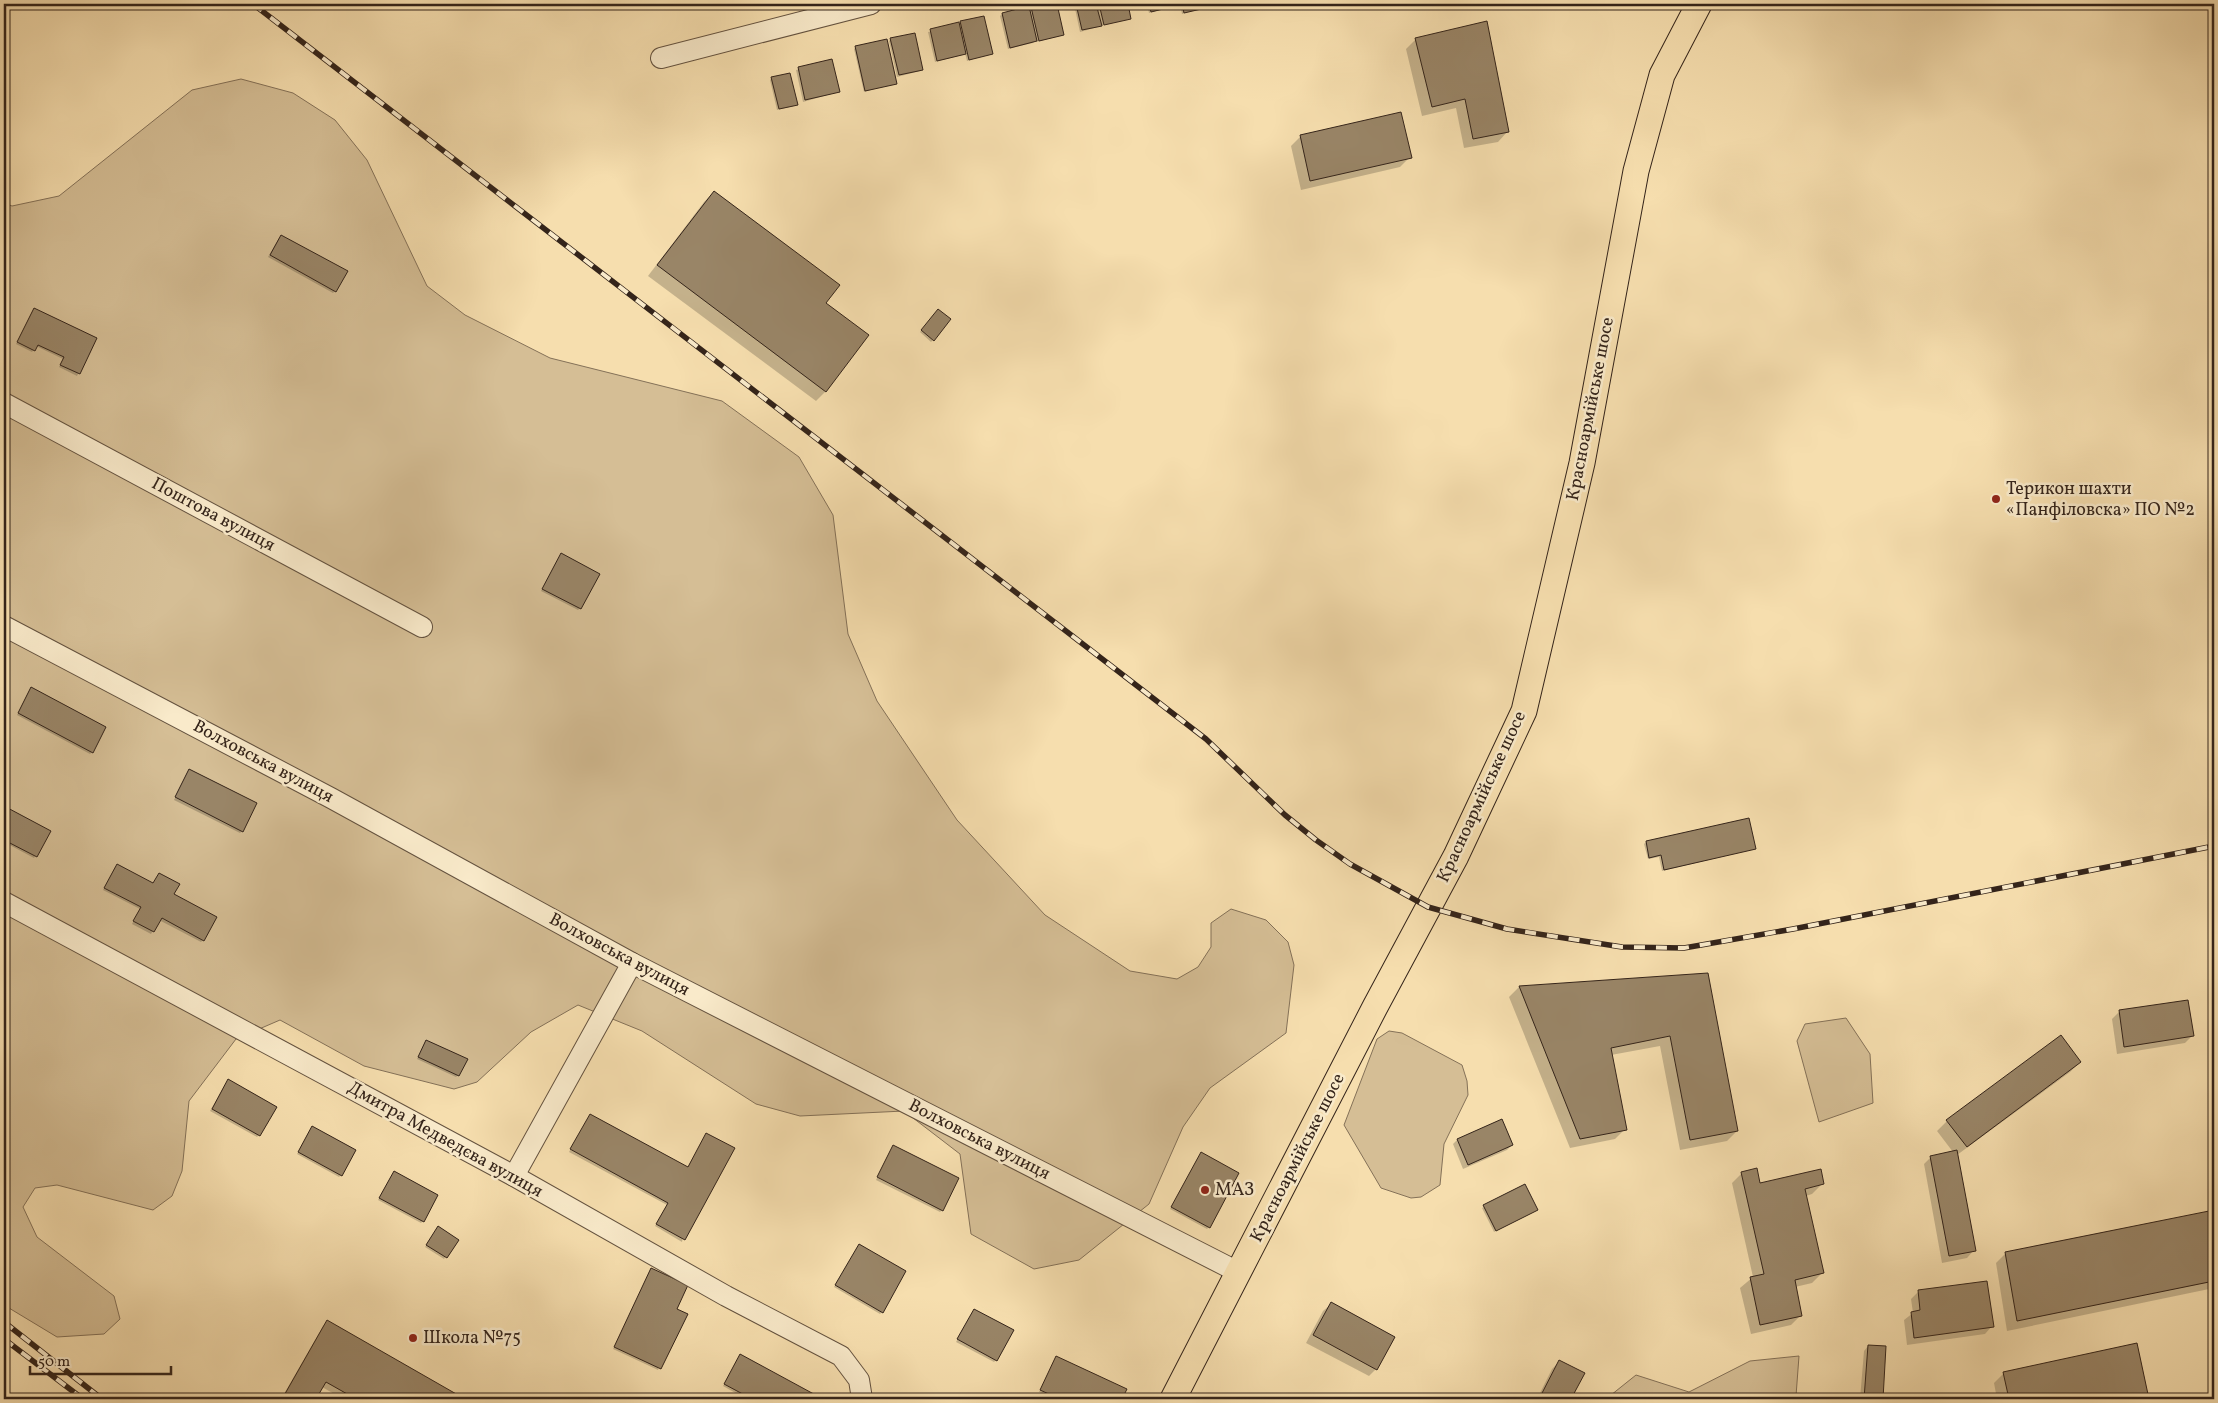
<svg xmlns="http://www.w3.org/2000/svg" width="2218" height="1403" font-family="Vollkorn,serif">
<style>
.green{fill:#d5be95;stroke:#847158}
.shadow{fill:#0003}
.building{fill:#998567;stroke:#34241a}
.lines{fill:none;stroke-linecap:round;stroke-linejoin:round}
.minor-casing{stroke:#64523f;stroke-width:22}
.major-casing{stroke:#34241a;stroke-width:27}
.minor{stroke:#f9eaca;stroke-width:20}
.major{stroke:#f6deae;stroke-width:25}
.rail-casing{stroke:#34241a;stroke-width:5.5}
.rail{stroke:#f9eaca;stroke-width:4;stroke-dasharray:11;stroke-linecap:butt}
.poi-dot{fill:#8f2418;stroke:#f9eaca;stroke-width:2}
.labels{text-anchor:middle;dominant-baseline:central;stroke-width:5;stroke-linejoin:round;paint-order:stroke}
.street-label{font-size:18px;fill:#34241a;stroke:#f9eaca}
.poi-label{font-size:18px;fill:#34241a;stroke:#f9eaca;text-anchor:start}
</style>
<rect width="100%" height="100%" fill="#f6deae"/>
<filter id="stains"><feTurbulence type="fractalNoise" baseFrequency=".004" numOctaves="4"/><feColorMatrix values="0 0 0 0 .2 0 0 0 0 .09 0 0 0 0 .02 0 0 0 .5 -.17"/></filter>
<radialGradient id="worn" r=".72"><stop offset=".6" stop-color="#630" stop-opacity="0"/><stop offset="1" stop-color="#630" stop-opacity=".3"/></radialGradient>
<g class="green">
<polygon points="241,79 293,93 335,120 367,160 427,286 465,315 550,358 722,401 799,457 833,515 848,634 877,701 957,820 1045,915 1130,971 1177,979 1198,967 1211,947 1211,923 1231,909 1266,920 1288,942 1294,965 1286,1033 1210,1088 1183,1127 1149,1204 1079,1260 1034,1269 971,1234 960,1154 904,1111 800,1116 756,1104 642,1031 578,1005 531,1032 477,1082 454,1089 364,1066 280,1020 236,1039 189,1101 182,1171 172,1196 153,1210 57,1185 35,1188 23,1207 37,1237 114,1296 120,1319 104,1334 57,1337 4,1305 4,203 12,206 59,196 192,90"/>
<polygon points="1846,1018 1870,1054 1873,1103 1819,1122 1797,1041 1805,1024"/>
<polygon points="1389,1031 1402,1033 1462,1065 1467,1081 1468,1095 1444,1144 1440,1185 1421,1197 1411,1198 1381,1188 1344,1125 1377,1039"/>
<polygon points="1799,1356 1796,1396 1793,1399 1606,1399 1636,1375 1689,1392 1750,1361"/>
</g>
<g class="shadow">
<polygon points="656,4 668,4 657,7"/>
<polygon points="1049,4 1055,4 1063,35 1037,42 1036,40 1033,43 1008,49 1000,16 1002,14 1028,11 1031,8"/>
<polygon points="1074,4 1126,4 1130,18 1080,32"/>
<polygon points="1147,4 1169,4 1170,7 1149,13"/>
<polygon points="1180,4 1208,4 1209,6 1182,14"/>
<polygon points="961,22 992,53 967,61 965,53 962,55 935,62 928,32 958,25"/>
<polygon points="891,39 922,69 920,71 897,77 889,41"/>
<polygon points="1416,39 1508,131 1498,142 1464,148 1456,108 1422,116 1406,49"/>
<polygon points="856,47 896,83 864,92 854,49"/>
<polygon points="831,60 838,92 803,102 796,70"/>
<polygon points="772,78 796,104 794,106 777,110 770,80"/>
<polygon points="1301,136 1410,157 1400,167 1301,190 1291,146"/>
<polygon points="714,192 825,392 816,401 648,276 704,202"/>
<polygon points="279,238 335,291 333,293 268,257"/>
<polygon points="34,309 95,339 77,376 59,367 63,359 36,346 32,352 16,344"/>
<polygon points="936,312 933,340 931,342 920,332"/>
<polygon points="559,557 580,608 578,610 541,591"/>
<polygon points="29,691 92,752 90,754 17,715"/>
<polygon points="189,770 242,831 240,833 174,800"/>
<polygon points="4,807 49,832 34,858 4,842"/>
<polygon points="1646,842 1755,849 1662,871 1659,857 1648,859 1644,844"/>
<polygon points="115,867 173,895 203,940 201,942 159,920 151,934 132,924 140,909 103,890"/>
<polygon points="1707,974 1737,1131 1727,1141 1680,1150 1660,1046 1611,1055 1625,1129 1615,1139 1570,1148 1509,997 1519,987"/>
<polygon points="2119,1012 2192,1036 2185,1043 2117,1054 2112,1019"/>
<polygon points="426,1041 458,1075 456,1077 417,1059"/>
<polygon points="2080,1062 2070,1072 1957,1155 1974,1250 1967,1258 1942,1263 1924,1164 1931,1157 1953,1152 1937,1131 1947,1121"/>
<polygon points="226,1083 259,1135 257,1137 210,1111"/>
<polygon points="590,1115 687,1168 705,1136 682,1242 655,1226 667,1205 569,1152"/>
<polygon points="312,1128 341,1175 339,1177 297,1154"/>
<polygon points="1457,1140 1512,1145 1507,1150 1463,1169 1453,1144"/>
<polygon points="892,1148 942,1210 940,1212 876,1180"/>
<polygon points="1199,1156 1209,1227 1207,1229 1170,1209"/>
<polygon points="1742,1173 1759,1185 1822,1184 1812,1194 1806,1196 1822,1273 1812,1283 1795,1287 1801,1315 1791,1325 1751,1334 1740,1288 1753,1277 1732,1183"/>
<polygon points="392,1175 423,1221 421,1223 378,1200"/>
<polygon points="1524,1185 1537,1210 1494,1232 1482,1208"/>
<polygon points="2214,1212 2214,1288 2007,1331 1996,1263 2006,1253"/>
<polygon points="437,1230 457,1240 444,1259 425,1247"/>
<polygon points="858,1248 882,1312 880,1314 834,1287"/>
<polygon points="650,1271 676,1310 658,1370 613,1349"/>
<polygon points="1986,1282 1992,1326 1985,1334 1907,1345 1904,1320 1913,1313 1911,1299 1918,1292"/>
<polygon points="1331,1304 1376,1369 1369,1376 1306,1343 1323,1311"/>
<polygon points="974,1310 996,1360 994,1362 956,1342"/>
<polygon points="328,1322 463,1399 343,1399 322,1387 315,1399 281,1399 323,1326"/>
<polygon points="2136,1344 2147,1399 1997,1399 1994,1383 2004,1373"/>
<polygon points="1868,1346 1885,1347 1882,1399 1860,1399 1864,1351"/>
<polygon points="740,1355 820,1399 746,1399 723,1386"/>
<polygon points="1056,1358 1125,1390 1121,1399 1055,1399 1039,1392"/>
<polygon points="1560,1361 1583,1374 1570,1399 1537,1399 1552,1369"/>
</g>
<g class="building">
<polygon points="1043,4 1057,4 1064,35 1039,41 1031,7"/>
<polygon points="1076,4 1096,4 1102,26 1082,30"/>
<polygon points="1099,4 1128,4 1131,19 1104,25"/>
<polygon points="1149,4 1170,4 1171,7 1151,12"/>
<polygon points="1182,4 1209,4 1210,7 1184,13"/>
<polygon points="1029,6 1037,41 1010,48 1002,13"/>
<polygon points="984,16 993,54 969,60 960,21"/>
<polygon points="1487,21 1509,132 1473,139 1465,99 1432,107 1415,38"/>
<polygon points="959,22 966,54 937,61 930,29"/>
<polygon points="915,33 923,70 899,75 890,38"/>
<polygon points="887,39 897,84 865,91 855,46"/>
<polygon points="832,59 840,92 805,100 798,67"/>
<polygon points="790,73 798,105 779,109 771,77"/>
<polygon points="1401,112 1412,158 1310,181 1300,135"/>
<polygon points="714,191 840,285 826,303 869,335 826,392 657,265"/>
<polygon points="281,235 348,271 336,292 270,255"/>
<polygon points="34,308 97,338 80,374 60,365 64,357 38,345 35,351 17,342"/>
<polygon points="938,309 951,319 934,341 921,330"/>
<polygon points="561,553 600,574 581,609 542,589"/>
<polygon points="31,687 106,727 93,753 18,713"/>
<polygon points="189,769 257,803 243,832 175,797"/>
<polygon points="4,806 51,831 37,857 4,840"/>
<polygon points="1749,818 1756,849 1664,870 1661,855 1649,858 1646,841"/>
<polygon points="117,864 153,883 159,873 180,884 174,894 217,917 204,941 162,918 154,932 133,921 141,907 104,888"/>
<polygon points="1708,973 1738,1131 1690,1140 1670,1036 1611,1048 1627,1130 1580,1139 1519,986"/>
<polygon points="2188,1000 2194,1036 2124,1047 2119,1010"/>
<polygon points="2061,1035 2081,1062 1967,1147 1946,1120"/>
<polygon points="426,1040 468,1059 459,1076 418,1057"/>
<polygon points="228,1079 277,1107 260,1136 212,1109"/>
<polygon points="590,1114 688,1167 706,1133 735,1148 685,1240 656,1224 668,1203 570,1149"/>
<polygon points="1502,1119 1513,1145 1468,1165 1457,1139"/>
<polygon points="312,1126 356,1150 342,1176 298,1152"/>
<polygon points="893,1145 959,1178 943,1211 877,1177"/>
<polygon points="1957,1150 1976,1251 1949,1256 1930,1156"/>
<polygon points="1201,1152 1239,1173 1210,1228 1171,1207"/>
<polygon points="1757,1168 1760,1183 1821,1169 1824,1184 1805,1189 1824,1273 1795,1280 1802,1316 1760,1325 1750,1277 1764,1274 1741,1172"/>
<polygon points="394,1171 438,1195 424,1222 379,1198"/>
<polygon points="1525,1184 1538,1210 1496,1231 1483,1205"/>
<polygon points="2214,1210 2214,1281 2017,1321 2005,1252"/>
<polygon points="438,1226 459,1240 447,1258 426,1245"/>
<polygon points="859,1244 906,1271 883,1313 835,1285"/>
<polygon points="651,1268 688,1285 677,1309 688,1314 661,1369 614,1347"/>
<polygon points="1987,1281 1994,1327 1914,1338 1911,1312 1920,1310 1918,1290"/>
<polygon points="1331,1302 1395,1337 1377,1370 1313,1335"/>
<polygon points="974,1309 1014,1330 997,1361 957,1339"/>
<polygon points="327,1320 465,1399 356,1399 326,1382 316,1399 282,1399"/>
<polygon points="2137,1343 2149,1399 2009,1399 2003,1372"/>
<polygon points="1868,1345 1886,1346 1883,1399 1864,1399"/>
<polygon points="740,1354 823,1399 752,1399 724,1384"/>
<polygon points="1056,1356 1127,1389 1122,1399 1060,1399 1040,1390"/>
<polygon points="1559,1360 1585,1373 1571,1399 1539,1399"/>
</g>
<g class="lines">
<defs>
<g id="minor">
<polyline points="661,58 871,4"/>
<polyline points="4,403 422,627"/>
<polyline points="4,626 331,798 632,963 1240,1273"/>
<polyline points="4,902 514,1176 726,1296 841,1356 859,1380 862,1399"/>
<polyline points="514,1176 632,963"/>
</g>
<polyline id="major" points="1173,1399 1375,1007 1456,856 1524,711 1582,463 1636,171 1662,75 1699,4"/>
</defs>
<use href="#minor" class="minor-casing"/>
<use href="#major" class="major-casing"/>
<use href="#minor" class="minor"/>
<use href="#major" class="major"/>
<defs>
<g id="rail">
<polyline points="253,4 1206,739 1285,815 1316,840 1350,864 1428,907 1507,929 1622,947 1684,948 1793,929 2214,846"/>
<polyline points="4,1322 102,1399"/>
<polyline points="4,1339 83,1399"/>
</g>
</defs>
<use href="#rail" class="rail-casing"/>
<use href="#rail" class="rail"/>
</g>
<g class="poi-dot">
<circle cx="1996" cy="499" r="5"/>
<circle cx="1205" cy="1190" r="5"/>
<circle cx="413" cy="1338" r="5"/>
</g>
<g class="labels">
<g class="street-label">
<text transform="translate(1591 409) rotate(-79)">Красноармійське шосе</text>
<text transform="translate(213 515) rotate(28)">Поштова вулиця</text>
<text transform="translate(263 762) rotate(28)">Волховська вулиця</text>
<text transform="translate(1482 797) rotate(-65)">Красноармійське шосе</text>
<text transform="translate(619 955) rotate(28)">Волховська вулиця</text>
<text transform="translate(445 1140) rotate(29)">Дмитра Медведєва вулиця</text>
<text transform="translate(979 1140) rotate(27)">Волховська вулиця</text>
<text transform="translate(1298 1158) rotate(-63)">Красноармійське шосе</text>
</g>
<g class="poi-label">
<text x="2006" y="489">Терикон шахти<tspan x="2006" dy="21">«Панфiловска» ПО №2</tspan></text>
<text x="1215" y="1190">МАЗ</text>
<text x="423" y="1338">Школа №75</text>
</g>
</g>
<rect width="2218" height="1403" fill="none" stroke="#f6deae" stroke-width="20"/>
<rect x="5" y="5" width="2208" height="1393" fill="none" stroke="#34241a" stroke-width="2.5"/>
<rect x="10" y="10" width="2198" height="1383" fill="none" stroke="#34241a"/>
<path d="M30 1366v8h141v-8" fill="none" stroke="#34241a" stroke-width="2.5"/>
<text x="38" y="1366" font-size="15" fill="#34241a" stroke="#f9eaca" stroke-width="4" paint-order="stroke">50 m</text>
<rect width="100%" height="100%" filter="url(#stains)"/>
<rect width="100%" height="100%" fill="url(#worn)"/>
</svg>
